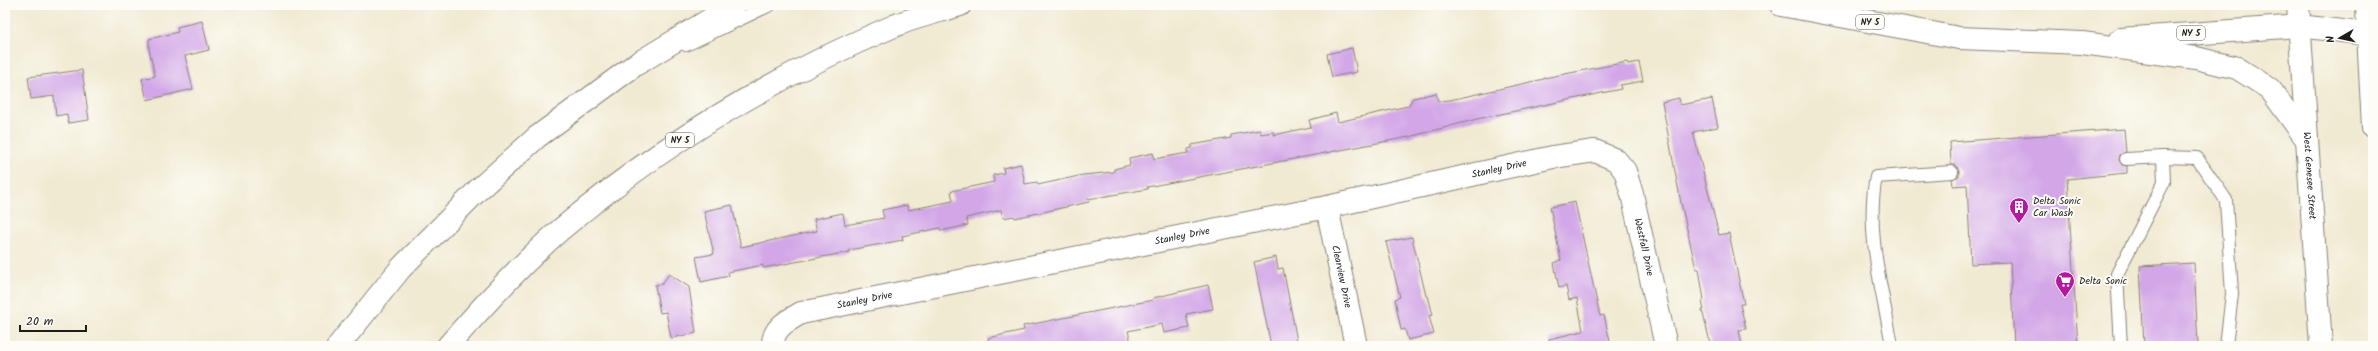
<svg xmlns="http://www.w3.org/2000/svg" width="2378" height="351" font-family="Kalam,sans-serif">
<style>
.building{fill:#d2a6e7}
.lines{fill:none;stroke-linecap:round;stroke-linejoin:round}
.service-casing{stroke:#868377;stroke-width:14}
.minor-casing{stroke:#868377;stroke-width:24}
.secondary-casing{stroke:#868377;stroke-width:24}
.primary-casing{stroke:#868377;stroke-width:24}
.motorway-casing{stroke:#868377;stroke-width:24}
.service{stroke:#fff;stroke-width:12}
.minor{stroke:#fff;stroke-width:22}
.secondary{stroke:#fff;stroke-width:22}
.primary{stroke:#fff;stroke-width:22}
.motorway{stroke:#fff;stroke-width:22}
.labels{text-anchor:middle;dominant-baseline:central;stroke-width:4;stroke-linejoin:round;paint-order:stroke}
.shield{fill:#fdfcf7;stroke:#605f5e;stroke-width:1}
.shield-label{font-size:9px;font-weight:bold;fill:#1c1c1c}
.street-label{font-size:10px;fill:#1c1c1c;stroke:#fdfcf7}
.poi-label{font-size:10px;fill:#1c1c1c;stroke:#fdfcf7;text-anchor:start}
</style>
<rect width="100%" height="100%" fill="#fdfcf7"/>
<filter id="ink" filterUnits="userSpaceOnUse"><feTurbulence type="fractalNoise" baseFrequency=".025" numOctaves="2"/><feDisplacementMap in="SourceGraphic" scale="8" xChannelSelector="R" yChannelSelector="G"/><feConvolveMatrix kernelMatrix="1 2 1 2 8 2 1 2 1" color-interpolation-filters="sRGB"/></filter>
<filter id="wash" filterUnits="userSpaceOnUse"><feTurbulence type="fractalNoise" baseFrequency=".012" numOctaves="4" result="noise"/><feDisplacementMap in="SourceGraphic" scale="16" xChannelSelector="R" yChannelSelector="G"/><feGaussianBlur stdDeviation="0.9" result="paint"/><feColorMatrix in="noise" values="0 0 0 0 0 0 0 0 0 0 0 0 0 0 0 0 0 1.4 0 .05"/><feComposite in="paint" operator="in"/></filter>
<g filter="url(#wash)">
<rect width="100%" height="100%" fill="#f1ead2"/>
<g id="blocks">
<g class="building">
<polygon points="202,21 209,50 185,56 193,89 147,100 142,79 155,76 149,49 149,39 178,32 177,27"/>
<polygon points="1352,48 1357,72 1332,77 1327,54"/>
<polygon points="1627,62 1628,64 1639,62 1643,81 1620,85 1621,89 1477,119 1409,137 1147,187 1148,189 1088,199 1089,202 1015,218 1014,216 1003,218 1001,210 966,218 968,225 941,231 940,228 902,236 903,240 849,250 849,252 833,255 763,268 763,265 728,272 729,276 701,282 696,257 714,254 704,211 732,205 741,247 817,231 814,219 843,213 845,225 884,218 882,210 907,205 908,210 953,201 951,191 994,182 993,175 1004,173 1003,168 1021,164 1025,184 1037,182 1038,185 1083,175 1114,172 1114,169 1130,165 1129,158 1153,153 1154,159 1188,153 1188,149 1192,148 1192,145 1231,138 1231,135 1260,130 1261,134 1274,132 1274,135 1311,127 1309,120 1336,113 1338,122 1408,106 1413,98 1436,93 1438,101 1450,100 1544,79 1544,78"/>
<polygon points="82,70 89,120 68,123 67,114 56,116 54,96 31,99 28,77"/>
<polygon points="1679,98 1680,105 1712,99 1718,127 1693,132 1719,235 1729,233 1744,304 1740,304 1746,329 1739,330 1742,346 1711,346 1702,310 1704,310 1702,301 1704,300 1699,269 1696,269 1680,198 1662,102"/>
<polygon points="2124,129 2126,152 2120,155 2119,160 2122,165 2127,166 2127,173 2067,179 2078,346 2014,346 2010,262 1971,264 1967,185 1953,186 1952,179 1959,176 1959,171 1956,165 1951,165 1950,142"/>
<polygon points="1575,202 1600,316 1604,315 1611,346 1550,346 1549,339 1583,331 1577,298 1569,300 1566,286 1559,288 1554,263 1561,260 1550,207"/>
<polygon points="1412,237 1426,296 1428,296 1433,315 1429,316 1434,334 1408,340 1405,329 1401,330 1395,299 1400,297 1386,242"/>
<polygon points="1276,257 1278,269 1283,268 1298,346 1271,346 1254,262"/>
<polygon points="2194,263 2198,346 2144,346 2140,266"/>
<polygon points="669,274 689,287 696,333 671,338 666,312 660,313 655,285 662,284"/>
<polygon points="1208,285 1213,309 1186,314 1189,328 1164,333 1162,324 1128,331 1132,346 989,346 988,338 1024,330 1023,326 1153,300 1153,298"/>
</g>
</g>
</g>
<g filter="url(#ink)">
<use href="#blocks" fill-opacity="0" stroke="#868377" stroke-width="1"/>
<g class="lines">
<defs>
<g id="service">
<polyline points="686,45 770,5"/>
<polyline points="2126,159 2163,157"/>
<path d="M1892 346C1883 291 1865 233 1876 177L1952 172"/>
<polyline points="2121,346 2117,274 2164,182 2163,157 2197,158 2226,200 2232,294 2226,346"/>
</g>
<g id="minor">
<path id="s1" d="M1327 207 1356 346"/>
<path id="s2" d="M773 346C772 328 787 321 801 313L1327 207 1553 157 1595 151 1616 160 1625 171 1632 194 1666 346"/>
</g>
<g id="secondary">
<path id="s3" d="M2298 5 2321 346"/>
<polyline points="2368,34 2373,127"/>
</g>
<polyline id="primary" points="2299,26 2368,34 2367,5"/>
<g id="motorway">
<polyline points="1781,5 1959,38 2082,43 2196,58 2237,68 2270,89 2307,140"/>
<polyline points="2121,39 2299,26"/>
<polyline points="338,346 401,268 478,190 537,137 635,65 734,5"/>
<path d="M448 346C483 306 519 266 559 231 659 146 773 77 894 26 915 17 938 12 960 5"/>
</g>
</defs>
<use href="#service" class="service-casing"/>
<use href="#minor" class="minor-casing"/>
<use href="#secondary" class="secondary-casing"/>
<use href="#primary" class="primary-casing"/>
<use href="#motorway" class="motorway-casing"/>
<use href="#service" class="service"/>
<use href="#minor" class="minor"/>
<use href="#secondary" class="secondary"/>
<use href="#primary" class="primary"/>
<use href="#motorway" class="motorway"/>
</g>
</g>
<defs>
<symbol id="building-pin" viewBox="-11 -11 22 30"><path d="M0 17L-7.5 6A9.5 9.5 0 1 1 7.5 6Z" fill="#b5179e" stroke="#fdfcf7"/><path d="M-4-6H4V6H1V3H-1V6H-4ZM-2.5-4.3h1.7v1.8h-1.7ZM.8-4.3h1.7v1.8H.8ZM-2.5-1h1.7V.8h-1.7ZM.8-1h1.7V.8H.8Z" fill="#fff"/></symbol>
<symbol id="supermarket-pin" viewBox="-11 -11 22 30"><path d="M0 17L-7.5 6A9.5 9.5 0 1 1 7.5 6Z" fill="#b5179e" stroke="#fdfcf7"/><path d="M-6-5.5h2.5l.6 2H6L4.5 2H-2.5L-4.4-4H-6ZM-1.5 3.2a1.3 1.3 0 1 0 .1 0ZM3 3.2a1.3 1.3 0 1 0 .1 0Z" fill="#fff"/></symbol>
</defs>
<g fill-rule="evenodd">
<use href="#building-pin" x="2008" y="196" width="22" height="30"/>
<use href="#supermarket-pin" x="2054" y="270" width="22" height="30"/>
</g>
<g class="labels">
<g class="shield">
<rect x="1856" y="15" width="28" height="14" rx="3"/>
<rect x="2177" y="26" width="28" height="14" rx="3"/>
<rect x="666" y="133" width="28" height="14" rx="3"/>
</g>
<g class="shield-label">
<text x="1870" y="22">NY 5</text>
<text x="2191" y="33">NY 5</text>
<text x="680" y="140">NY 5</text>
</g>
<g class="street-label">
<text stroke="none"><textPath href="#s2" startOffset="759">Stanley Drive</textPath></text>
<text stroke="none"><textPath href="#s3" startOffset="171">West Genesee Street</textPath></text>
<text stroke="none"><textPath href="#s2" startOffset="435">Stanley Drive</textPath></text>
<text stroke="none"><textPath href="#s2" startOffset="972">Westfall Drive</textPath></text>
<text stroke="none"><textPath href="#s1" startOffset="71">Clearview Drive</textPath></text>
<text stroke="none"><textPath href="#s2" startOffset="111">Stanley Drive</textPath></text>
</g>
<g class="poi-label">
<text x="2033" y="201">Delta Sonic<tspan x="2033" dy="12">Car Wash</tspan></text>
<text x="2079" y="281">Delta Sonic</text>
</g>
</g>
<rect width="2378" height="351" fill="none" stroke="#fdfcf7" stroke-width="20"/>
<g transform="translate(2340 38) rotate(261)" stroke="#fdfcf7" stroke-width="3" paint-order="stroke">
<path d="M0-3L7 15L0 10L-7 15Z" fill="#1c1c1c"/>
<text y="-6" font-size="11" font-weight="bold" text-anchor="middle" fill="#1c1c1c">N</text>
</g>
<path d="M20 325v6h66v-6" fill="none" stroke="#1c1c1c" stroke-width="2"/>
<text x="26" y="325" font-size="12" fill="#1c1c1c" stroke="#fdfcf7" stroke-width="3" paint-order="stroke">20 m</text>
</svg>
